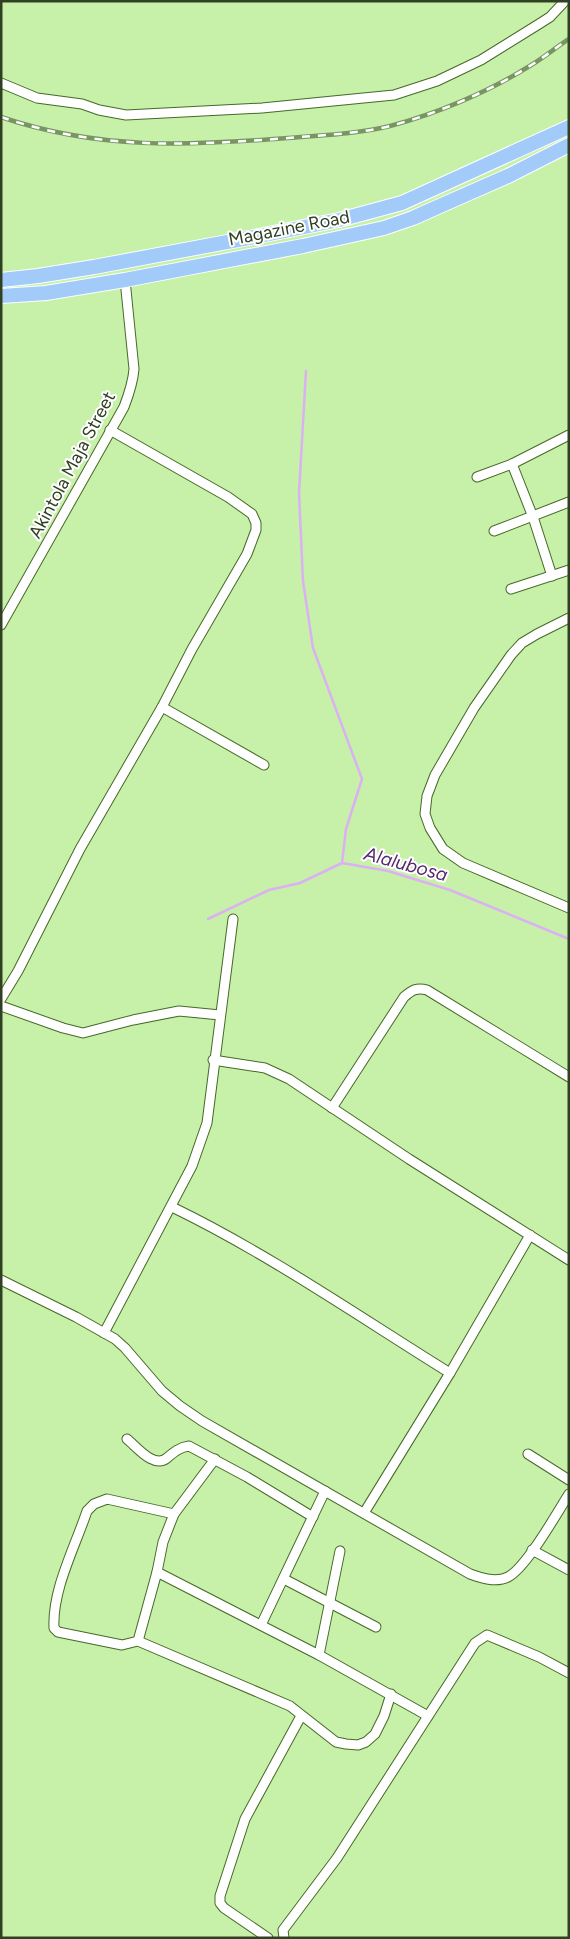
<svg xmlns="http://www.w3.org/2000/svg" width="570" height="1939" font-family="Figtree,sans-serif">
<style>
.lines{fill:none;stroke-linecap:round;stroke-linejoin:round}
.stream{stroke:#dbb1f3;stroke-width:2.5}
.street-casing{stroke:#466927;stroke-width:11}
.primary-casing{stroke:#fff;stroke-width:16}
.street{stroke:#fff;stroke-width:9}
.primary{stroke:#a2cbfa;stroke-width:14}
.rail-casing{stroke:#799564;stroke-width:4.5}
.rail{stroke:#fff;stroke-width:2.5;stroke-dasharray:8;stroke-linecap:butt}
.labels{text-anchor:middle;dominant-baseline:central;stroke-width:4;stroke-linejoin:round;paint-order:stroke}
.street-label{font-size:18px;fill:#304023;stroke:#fff}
.water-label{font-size:19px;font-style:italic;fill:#592672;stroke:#fff}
</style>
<rect width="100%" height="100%" fill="#c7f0a9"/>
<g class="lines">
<g class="stream">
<polyline points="306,371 299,493 303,581 313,648 362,779 346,829 342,863"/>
<polyline points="208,919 269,890 300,883 342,863 388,871 450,890 569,939"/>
</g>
<defs>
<g id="street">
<polyline points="1,83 37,98 82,104 99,110 126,115 262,108 394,95 437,81 481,60 539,24 550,17 565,1"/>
<polyline points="512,464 533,517 552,576"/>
<polyline points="477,477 512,464 569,435"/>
<polyline points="494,531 569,502"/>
<polyline points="511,589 569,570"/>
<polyline points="569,618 537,634 522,643 511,655 474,708 435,775 427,796 425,814 430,828 443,849 463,863 569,908"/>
<path d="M1 625 124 407C129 394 133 382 134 369L125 280"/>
<polyline points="162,707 264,765"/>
<polyline points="1,999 18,971 80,849 162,707 192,649 247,554 256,530 256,523 252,514 228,497 110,430"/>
<polyline points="1,1006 63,1028 83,1033 133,1020 179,1011 220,1015"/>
<polyline points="213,1060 265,1068 289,1079 409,1159 569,1260"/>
<path d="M332 1108 404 997C412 990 417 987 427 990L569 1077"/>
<path d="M172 1207C269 1254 358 1316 450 1373"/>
<path d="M1 1280 76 1317 115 1339 125 1348 162 1391 180 1406 202 1421 470 1574C481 1578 496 1583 508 1577 526 1568 557 1513 569 1494"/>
<polyline points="104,1333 192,1166 207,1123 233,919"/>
<path d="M127 1439C137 1447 154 1469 167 1458 174 1452 180 1447 189 1446L247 1477 313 1517"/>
<polyline points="528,1454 569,1480"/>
<polyline points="364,1513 450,1373 530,1235"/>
<path d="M174 1514 107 1499 94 1504 87 1511C75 1547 52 1590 54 1628L58 1632 122 1645 138 1641 290 1706 336 1742 346 1744 358 1745 366 1742 375 1734 384 1716 391 1694"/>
<polyline points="532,1550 569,1570"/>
<polyline points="157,1572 319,1655 428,1716"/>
<polyline points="284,1579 376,1627"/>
<polyline points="261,1625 325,1491"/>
<polyline points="138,1641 157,1572 163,1542 174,1514 215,1459"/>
<polyline points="319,1655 340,1551"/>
<polyline points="268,1938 224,1908 220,1903 220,1896 245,1819 301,1716"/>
<polyline points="284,1938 283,1930 337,1858 475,1643 487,1635 539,1657 569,1673"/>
</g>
<g id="primary">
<polyline points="1,280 38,276 94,267 254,237 339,220 402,203 569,127"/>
<polyline points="1,296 46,293 125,280 303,246 384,228 413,218 442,205 508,176 569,145"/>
</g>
</defs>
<use href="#street" class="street-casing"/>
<use href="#primary" class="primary-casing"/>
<use href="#street" class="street"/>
<use href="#primary" class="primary"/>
<defs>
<path id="rail" d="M1 117C98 150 188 146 288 138 322 135 357 134 390 126 436 114 488 92 528 67 542 59 555 48 569 39"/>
</defs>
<use href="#rail" class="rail-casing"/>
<use href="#rail" class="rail"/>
</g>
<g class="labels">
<g class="street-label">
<text transform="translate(289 228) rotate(-11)">Magazine Road</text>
<text transform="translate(72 465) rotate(-62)">Akintola Maja Street</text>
</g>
<g class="water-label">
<text transform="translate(406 864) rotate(15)">Alalubosa</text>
</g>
</g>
<rect width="570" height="1939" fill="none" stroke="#304023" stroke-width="5"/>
</svg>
